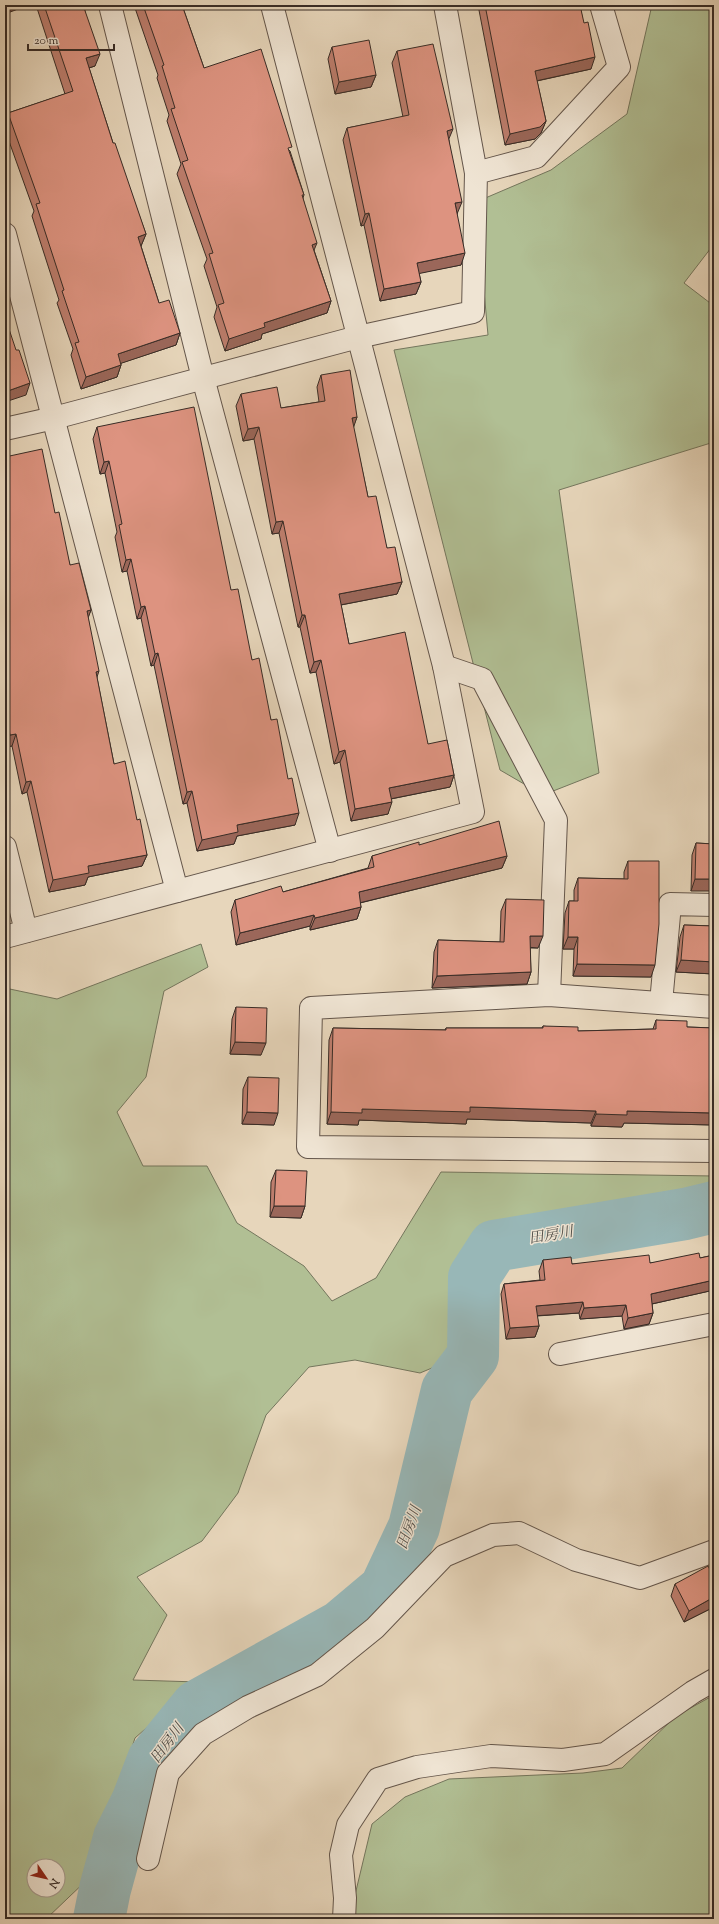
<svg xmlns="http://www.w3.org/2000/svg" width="719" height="1924" font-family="'Sorts Mill Goudy','Noto Serif JP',serif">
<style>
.green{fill:#b1bf94;stroke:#74765d;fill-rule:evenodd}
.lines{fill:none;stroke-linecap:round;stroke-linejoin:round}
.river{stroke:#98b7b7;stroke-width:52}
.minor-casing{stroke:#64564b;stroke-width:24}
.minor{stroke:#efe4d3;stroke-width:22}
.wall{fill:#be7e6e;stroke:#382c26}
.shaded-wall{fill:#9b675a;stroke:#382c26}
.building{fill:#dd9380;stroke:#382c26}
.labels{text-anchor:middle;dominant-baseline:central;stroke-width:3;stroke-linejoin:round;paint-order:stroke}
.water-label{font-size:15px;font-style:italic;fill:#504f4a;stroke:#efe4d3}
</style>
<rect width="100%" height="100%" fill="#e7d6bb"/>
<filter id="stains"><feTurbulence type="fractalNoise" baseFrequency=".005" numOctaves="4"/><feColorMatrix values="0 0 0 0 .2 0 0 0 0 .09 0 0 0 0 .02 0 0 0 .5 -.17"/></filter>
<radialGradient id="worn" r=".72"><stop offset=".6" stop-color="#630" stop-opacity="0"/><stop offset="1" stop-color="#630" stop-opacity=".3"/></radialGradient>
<g class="green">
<polygon points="652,5 714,5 714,244 684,283 714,306 714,442 559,490 599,773 543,795 500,770 394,350 488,335 476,202 551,170 627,114"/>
<path d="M201 944 208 967 164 991 146 1077 117 1112 143 1166H207L237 1223 304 1266 332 1301 376 1278 441 1172 714 1176V1223L494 1242 462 1262 451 1360 420 1373 355 1360 309 1367 266 1415 238 1493 202 1541 137 1577 167 1615 133 1680 198 1682 135 1738 90 1877 46 1919H5V988L57 999ZM34 1866H58V1890H34Z"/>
<polygon points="714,1695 714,1919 354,1919 355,1895 372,1824 405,1797 449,1779 583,1773 622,1768 676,1716"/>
</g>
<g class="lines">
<polyline class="river" points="99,1919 105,1889 119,1838 137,1802 153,1760 197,1706 341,1626 385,1589 414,1527 447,1390 473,1356 474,1277 494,1246 685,1214 714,1207"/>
<defs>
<g id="minor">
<polyline points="110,5 203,378 330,851"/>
<polyline points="445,5 476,173"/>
<polyline points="5,234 177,891"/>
<polyline points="5,429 54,418 358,337 473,312 476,173 536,157 619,67 601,5"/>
<polyline points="444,666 482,679 556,820 549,995"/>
<polyline points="5,847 26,931"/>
<polyline points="5,937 473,812 444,666 272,5"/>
<polyline points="661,1003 670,904 714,905"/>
<polyline points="714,1007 549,995 311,1008 308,1147 714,1151"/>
<polyline points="560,1354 714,1324"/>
<polyline points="148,1859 168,1773 203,1734 248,1707 317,1675 375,1628 444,1556 493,1535 519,1533 576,1560 640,1578 714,1551"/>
<polyline points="344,1919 345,1898 341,1855 348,1825 378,1779 417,1767 491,1756 563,1760 605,1754 693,1692 714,1680"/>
</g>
</defs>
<use href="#minor" class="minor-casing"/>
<use href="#minor" class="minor"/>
</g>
<g class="wall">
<polygon points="36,5 86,5 84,6 95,66 89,68 113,143 146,234 141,246 159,303 180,333 176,345 121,363 121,365 117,377 81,389 71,355 73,349 57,303 59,300 32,216 34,211 5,130 5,120 8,113 65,94"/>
<polygon points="134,5 182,5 204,68 290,151 304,195 303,198 314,250 331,301 327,313 262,334 261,339 225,351 214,317 217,307 204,266 207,259 177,174 181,164 167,121 169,115 157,78 158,75"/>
<polygon points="478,5 580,5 591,69 537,81 546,121 541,133 535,139 505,145"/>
<polygon points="332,47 376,75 371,87 335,94 328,59"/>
<polygon points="397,51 449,140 457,213 461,265 419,273 421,282 416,294 380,301 364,225 361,226 343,140 347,128 403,117 392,63"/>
<polygon points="321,375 357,417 353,427 368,497 387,548 402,582 397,594 341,605 349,644 428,744 454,775 450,787 391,799 388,814 351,821 340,762 334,764 316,672 310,673 300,627 298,627 279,533 272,534 254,439 243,441 236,406 241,394 281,408 319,402 317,387"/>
<polygon points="97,427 231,590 252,660 271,720 295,825 237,836 234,844 197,851 187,803 183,804 154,665 151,666 141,618 137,619 127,571 122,572 115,537 117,532 105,473 100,474 93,439"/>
<polygon points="5,457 55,513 70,565 91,610 88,617 97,678 114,764 137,820 147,855 142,866 88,877 85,885 49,892 27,792 22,794 12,746 6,747 5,742"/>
<polygon points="696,843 714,844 691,891 692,855"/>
<polygon points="419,845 507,856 502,868 360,903 361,907 357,919 310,930 310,926 236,945 231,912 235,900 283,892 368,868 372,856"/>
<polygon points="628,861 651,977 573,976 574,949 563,949 565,913 569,901 574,901 574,890 578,878 624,879 624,872"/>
<polygon points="506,899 538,948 530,948 531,972 527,984 432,988 434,952 438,940 500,942 501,911"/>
<polygon points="684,925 714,926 714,974 676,972 680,937"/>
<polygon points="236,1007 261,1055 230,1054 232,1019"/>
<polygon points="656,1020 687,1027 714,1028 714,1125 624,1123 622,1127 591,1126 591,1123 467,1119 466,1124 359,1120 358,1125 327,1124 329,1040 333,1028 445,1030 446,1028 542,1028 543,1026 578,1031 653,1029"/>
<polygon points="248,1077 274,1125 242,1124 243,1089"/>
<polygon points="276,1170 305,1206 301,1218 270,1217 271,1182"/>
<polygon points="714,1255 714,1291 714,1290 652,1304 653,1313 649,1324 624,1329 622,1316 580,1319 579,1313 537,1316 539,1326 535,1337 506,1339 501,1294 504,1284 540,1280 539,1271 543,1260 572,1264 650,1263 700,1258"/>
<polygon points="714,1577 714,1607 684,1622 671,1596 675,1584"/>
</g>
<g class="shaded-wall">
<polygon points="5,5 20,5 18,9 5,14"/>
<polygon points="315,5 330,5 314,8"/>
<polygon points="100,54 95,66 82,70 86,58"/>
<polygon points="595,57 591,69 531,82 535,71"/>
<polygon points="376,75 371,87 335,94 339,82"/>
<polygon points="546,121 541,133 535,139 505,145 510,134"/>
<polygon points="453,129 448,141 447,131"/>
<polygon points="462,202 457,214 455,203"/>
<polygon points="369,213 364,225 361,226 365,214"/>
<polygon points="146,234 141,246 134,248 138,237"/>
<polygon points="317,243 312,255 312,245"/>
<polygon points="465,253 461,265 412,275 417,263"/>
<polygon points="421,282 416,294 380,301 384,289"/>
<polygon points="331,301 327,313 262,334 261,339 225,351 229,339 264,323"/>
<polygon points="180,333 176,345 113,366 118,354"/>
<polygon points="121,365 117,377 81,389 86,377"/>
<polygon points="30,383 26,395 5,402 5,392"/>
<polygon points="357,417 353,429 352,418"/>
<polygon points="259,427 254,439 243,441 248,429"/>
<polygon points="109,461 105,473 100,474 104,462"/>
<polygon points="283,521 279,533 272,534 276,522"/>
<polygon points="131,559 127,571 122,572 126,560"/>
<polygon points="402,582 397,594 335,606 339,594"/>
<polygon points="145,606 141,618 137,619 141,607"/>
<polygon points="91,610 87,621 87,611"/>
<polygon points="302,615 305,615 300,627 298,627"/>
<polygon points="158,653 154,665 151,666 155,654"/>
<polygon points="321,660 316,672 310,673 314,662"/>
<polygon points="99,671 95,683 96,672"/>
<polygon points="16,734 12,746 6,747 10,735"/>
<polygon points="345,750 340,762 334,764 339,752"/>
<polygon points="454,775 450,787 385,800 389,788"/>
<polygon points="31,781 27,792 22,794 26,782"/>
<polygon points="192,791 187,803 183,804 187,792"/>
<polygon points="392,802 388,814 351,821 355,809"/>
<polygon points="299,813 295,825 237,836 234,844 197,851 202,840 237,825"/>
<polygon points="147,855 142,866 88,877 85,885 49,892 53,880 88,866"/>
<polygon points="507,856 502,868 355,904 359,892"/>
<polygon points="695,879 714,879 714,891 691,891"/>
<polygon points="361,907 357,919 310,930 315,918"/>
<polygon points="314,915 310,926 236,945 240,933"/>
<polygon points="530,936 543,936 538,948 526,947"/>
<polygon points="568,937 578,937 574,949 563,949"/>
<polygon points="681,960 714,962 714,974 676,972"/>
<polygon points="577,964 655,965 651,977 573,976"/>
<polygon points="531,972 527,984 432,988 437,976"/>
<polygon points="235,1042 266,1043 261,1055 230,1054"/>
<polygon points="470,1107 596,1111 591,1123 467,1119 466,1124 359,1120 358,1125 327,1124 331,1112 362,1109"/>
<polygon points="627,1111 714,1113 714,1125 624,1123 622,1127 591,1126 596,1114"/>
<polygon points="247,1112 278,1113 274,1125 242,1124"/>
<polygon points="274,1206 305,1206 301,1218 270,1217"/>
<polygon points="714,1280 714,1290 647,1305 651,1294"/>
<polygon points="583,1302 579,1313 532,1316 536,1306"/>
<polygon points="626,1305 622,1316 580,1319 584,1308"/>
<polygon points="653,1313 649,1324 624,1329 628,1318"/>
<polygon points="539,1326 535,1337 506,1339 510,1328"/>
<polygon points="714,1597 714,1607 684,1622 689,1611"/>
</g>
<g class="building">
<polygon points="44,5 83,5 100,54 86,58 113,143 115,143 146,234 138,237 159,303 169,300 180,333 118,354 121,365 86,377 75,343 79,342 62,291 64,290 36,204 40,203 8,113 73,91"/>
<polygon points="143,5 182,5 204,68 261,49 292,147 288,148 304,195 302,195 317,243 312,245 331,301 264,323 265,327 229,339 218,305 224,303 209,254 213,253 182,162 188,160 171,109 175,108 162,66 164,65"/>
<polygon points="485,5 580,5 584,23 588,22 595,57 535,71 546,121 540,127 510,134"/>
<polygon points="369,40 376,75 339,82 332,47"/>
<polygon points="433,44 453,129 447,131 462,202 455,203 465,253 417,263 421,282 384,289 369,213 365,214 347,128 409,115 397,51"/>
<polygon points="5,317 16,350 19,350 30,383 5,392"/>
<polygon points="350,370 357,417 352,418 368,497 376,496 387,548 395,547 402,582 339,594 349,644 405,632 428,744 447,740 454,775 389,788 392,802 355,809 345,750 339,752 321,660 314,662 305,615 302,615 283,521 276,522 259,427 248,429 241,394 277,387 281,408 325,401 321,375"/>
<polygon points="194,407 231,590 238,589 252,660 259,658 271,720 277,719 288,779 292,778 299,813 237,825 238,832 202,840 192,791 187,792 158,653 155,654 145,606 141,607 131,559 126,560 119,525 122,524 109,461 104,462 97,427"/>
<polygon points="42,449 55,513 59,512 70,565 79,563 91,610 87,611 99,671 96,672 114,764 125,761 137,820 140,819 147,855 88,866 89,873 53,880 31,781 26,782 16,734 10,735 5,708 5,457"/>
<polygon points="499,821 507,856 359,892 361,907 315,918 314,915 240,933 235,900 281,886 283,892 374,867 372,856 419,842 419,845"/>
<polygon points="696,843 714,844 714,879 695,879"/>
<polygon points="628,861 659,861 659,924 655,965 577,964 578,937 568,937 569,901 578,901 578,878 628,879"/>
<polygon points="506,899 544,900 543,936 530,936 531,972 437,976 438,940 504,942"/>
<polygon points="684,925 714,926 714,962 681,960"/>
<polygon points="236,1007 267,1008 266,1043 235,1042"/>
<polygon points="656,1020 687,1021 687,1027 714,1028 714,1113 627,1111 627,1115 596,1114 596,1111 470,1107 470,1112 362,1109 362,1113 331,1112 333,1028 446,1030 446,1028 543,1028 543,1026 578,1027 578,1031 656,1029"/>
<polygon points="248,1077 279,1078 278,1113 247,1112"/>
<polygon points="276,1170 307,1171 305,1206 274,1206"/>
<polygon points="699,1253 700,1258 714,1255 714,1280 651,1294 653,1313 628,1318 626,1305 584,1308 583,1302 536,1306 539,1326 510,1328 504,1284 545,1280 543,1260 571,1257 572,1264 649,1255 650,1263"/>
<polygon points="708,1566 714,1577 714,1597 689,1611 675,1584"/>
</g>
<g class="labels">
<g class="water-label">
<text transform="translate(551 1236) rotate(-10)">田房川</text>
<text transform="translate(410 1528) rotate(-70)">田房川</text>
<text transform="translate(168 1744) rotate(-53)">田房川</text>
</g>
</g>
<rect width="719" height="1924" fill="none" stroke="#e7d6bb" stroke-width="20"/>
<rect x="6" y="6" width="707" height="1912" fill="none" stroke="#382c26" stroke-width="2"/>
<rect x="10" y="10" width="699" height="1904" fill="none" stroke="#382c26"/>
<g transform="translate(46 1878) rotate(124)"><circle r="19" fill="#efe4d3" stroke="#a69a8e"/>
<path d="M0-3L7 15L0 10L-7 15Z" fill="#8f2418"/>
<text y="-6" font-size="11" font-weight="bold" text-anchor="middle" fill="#382c26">N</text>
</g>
<path d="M28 44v6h86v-6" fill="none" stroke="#382c26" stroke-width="2"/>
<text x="34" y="44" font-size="12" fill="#382c26" stroke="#efe4d3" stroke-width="3" paint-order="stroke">20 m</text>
<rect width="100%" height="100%" filter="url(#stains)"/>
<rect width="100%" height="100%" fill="url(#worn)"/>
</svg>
